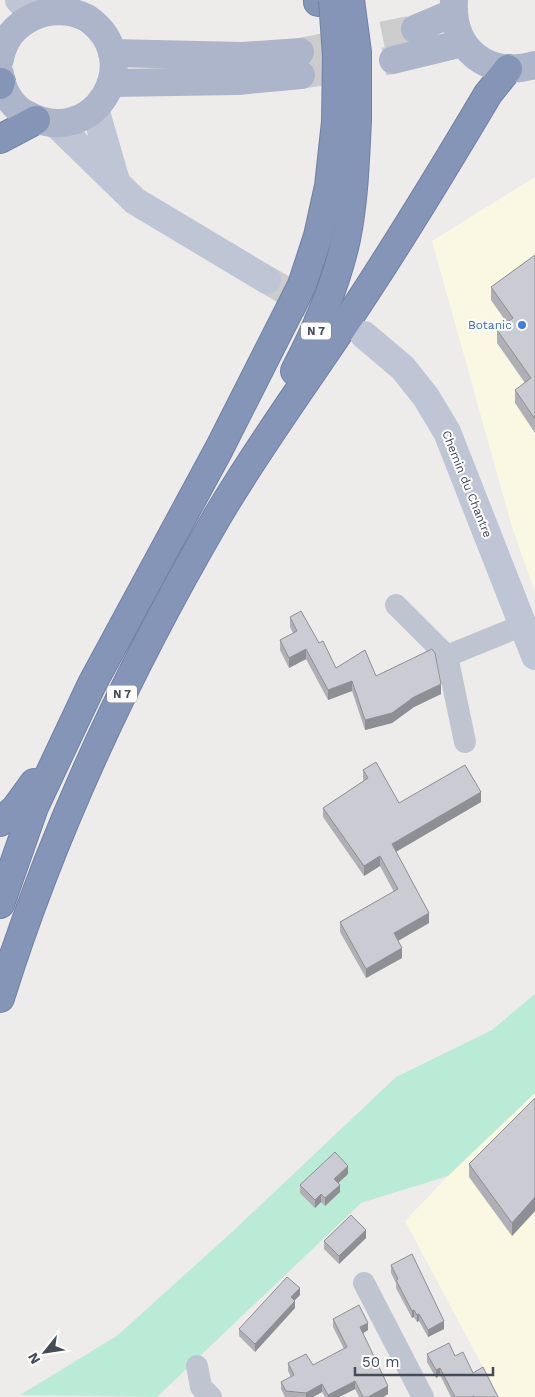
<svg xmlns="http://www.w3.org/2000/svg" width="535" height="1397" font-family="'Work Sans',sans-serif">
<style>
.commercial{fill:#faf7e3}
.green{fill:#baebd6}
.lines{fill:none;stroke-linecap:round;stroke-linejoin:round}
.secondary-tunnel{stroke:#cccccd;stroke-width:28;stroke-dasharray:28 14;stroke-linecap:butt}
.primary-tunnel{stroke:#cccccd;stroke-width:28;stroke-dasharray:28 14;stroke-linecap:butt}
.highway-casing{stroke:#7080a4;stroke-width:30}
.street{stroke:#bfc5d0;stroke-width:22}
.secondary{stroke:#bec5d4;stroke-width:28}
.primary{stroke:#acb5c9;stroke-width:28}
.highway{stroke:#8595b8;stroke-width:28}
.highway-bridge-casing{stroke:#7080a4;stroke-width:30;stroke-linecap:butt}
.highway-bridge{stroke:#8595b8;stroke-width:28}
.wall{fill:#afafb5}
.shaded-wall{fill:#8e8f94}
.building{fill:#cbccd3;stroke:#8e8f94}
.shop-dot{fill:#3f7fe0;stroke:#fff;stroke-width:2}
.labels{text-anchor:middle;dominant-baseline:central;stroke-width:4;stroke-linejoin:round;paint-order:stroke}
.shield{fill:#fff;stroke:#7d8189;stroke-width:1}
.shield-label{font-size:11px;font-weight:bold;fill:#454b57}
.shop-label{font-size:12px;fill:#366cbe;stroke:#fff;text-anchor:end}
.street-label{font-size:12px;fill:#454b57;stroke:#fff}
</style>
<rect width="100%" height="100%" fill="#eeeceb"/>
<g class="commercial">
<polygon points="535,177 535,592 512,527 432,241"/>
<polygon points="535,1085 535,1397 499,1397 405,1221"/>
</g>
<polygon class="green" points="535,994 535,1093 448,1176 361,1203 157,1397 20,1395 118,1335 232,1232 396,1077 492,1030"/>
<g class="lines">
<polyline class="secondary-tunnel" points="267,280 343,323"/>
<g class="primary-tunnel">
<polyline points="300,52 415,29"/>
<polyline points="301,75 393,60"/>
</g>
<defs>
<g id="highway">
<polyline points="318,0 318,2"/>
<polyline points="0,85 1,82"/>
<polyline points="0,139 36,120"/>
<path d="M295 371C317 329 336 285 346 239 354 200 355 159 357 120"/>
<polyline points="0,822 15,809 34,783"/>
<polyline points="0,904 34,807 92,684 219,449 302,285 318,236 329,186 336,122"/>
<path d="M0 998C53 829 128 670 217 517 264 437 321 362 371 284 412 221 450 158 488 94L508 69"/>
</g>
</defs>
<use href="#highway" class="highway-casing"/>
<g class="street">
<polyline points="396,605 447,656 465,742"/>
<polyline points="447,656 523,625"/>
<polyline points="364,1283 423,1397"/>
<polyline points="197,1366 201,1387 211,1397"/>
</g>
<g class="secondary">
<polyline points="19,0 33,14"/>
<polyline points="95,109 116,181"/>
<polyline points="56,124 135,201 267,280"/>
<polyline points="364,335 403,368 426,397 447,432 535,656"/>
</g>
<g class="primary">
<path d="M454 0C451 49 487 79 535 65"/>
<polyline points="415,29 453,13"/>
<polyline points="112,53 242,56 300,52"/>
<path d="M0 59C7 20 51 0 87 18 149 61 92 152 26 114 12 107 2 90 0 74"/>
<polyline points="393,60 463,43"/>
<polyline points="111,83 238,81 301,75"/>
</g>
<use href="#highway" class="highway"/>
<defs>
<g id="highway-bridge">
<polyline points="333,0 337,56 336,122"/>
<polyline points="350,0 357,52 357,120"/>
</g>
</defs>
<use href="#highway-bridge" class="highway-bridge-casing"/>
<use href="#highway-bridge" class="highway-bridge"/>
</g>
<g class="wall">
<polygon points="535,255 535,433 515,403 515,390 525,383 497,343 497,330 507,323 491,300 491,287"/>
<polygon points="290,617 319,643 336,668 376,676 441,694 414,707 392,723 365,730 352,691 328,700 306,659 289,668 280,650 280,640 293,633 290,627"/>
<polygon points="363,770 399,803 481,802 396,852 429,923 398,941 402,958 366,978 340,932 340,922 394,892 380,866 364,876 323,817 323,808 364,781 363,779"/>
<polygon points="535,1098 535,1211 512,1236 469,1177 469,1164"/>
<polygon points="348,1174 338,1183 340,1192 325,1206 321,1202 315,1208 300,1193 300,1185"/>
<polygon points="366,1238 339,1264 324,1249 324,1241"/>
<polygon points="391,1265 444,1329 428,1337 419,1321 417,1322 414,1317 412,1318 396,1288 396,1283 391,1273"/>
<polygon points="300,1295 295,1300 295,1308 255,1352 239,1336 239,1329"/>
<polygon points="333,1319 368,1330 363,1333 388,1394 383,1397 359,1397 355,1389 339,1397 325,1397 322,1392 313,1397 285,1397 281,1389 281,1382 291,1377 288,1371 288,1363 313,1365 344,1349 333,1327"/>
<polygon points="427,1354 455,1356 498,1397 451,1397 440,1375 436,1378 427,1362"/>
</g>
<g class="shaded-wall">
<polygon points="306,649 306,659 289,668 289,658"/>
<polygon points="352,681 352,691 328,700 328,690"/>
<polygon points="441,684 441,694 414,707 392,723 365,730 365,720"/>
<polygon points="481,792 481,802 392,854 392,844"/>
<polygon points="380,856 380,866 364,876 364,866"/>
<polygon points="429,913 429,923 394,943 394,933"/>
<polygon points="402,948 402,958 366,978 366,969"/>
<polygon points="348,1166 348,1174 334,1187 334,1179"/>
<polygon points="340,1185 340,1192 325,1206 325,1198"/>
<polygon points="321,1194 321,1202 315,1208 315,1200"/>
<polygon points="535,1197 535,1211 512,1236 512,1223"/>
<polygon points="366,1230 366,1238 339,1264 339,1256"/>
<polygon points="300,1288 300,1295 291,1304 291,1297"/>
<polygon points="295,1301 295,1308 255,1352 255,1344"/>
<polygon points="414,1310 414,1317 412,1318 412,1311"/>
<polygon points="419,1314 419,1321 417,1322 417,1315"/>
<polygon points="444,1321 444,1329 428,1337 428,1330"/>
<polygon points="368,1323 368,1330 360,1335 360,1327"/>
<polygon points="440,1368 440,1375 436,1378 436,1370"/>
<polygon points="355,1381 355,1389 339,1397 328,1397 328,1395"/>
<polygon points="322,1384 322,1392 313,1397 306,1397 306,1393"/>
<polygon points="388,1386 388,1394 383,1397 368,1397"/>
</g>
<g class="building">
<polygon points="535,255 535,419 515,390 531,378 497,330 513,318 491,287"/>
<polygon points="301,611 319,643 323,641 336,668 365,650 376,676 432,649 435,653 441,684 414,697 392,713 365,720 352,681 328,690 306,649 289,658 280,640 297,631 290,617"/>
<polygon points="376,762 399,803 465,765 481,792 392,844 429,913 394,933 402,948 366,969 340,922 398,889 380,856 364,866 323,808 368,778 363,770"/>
<polygon points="535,1098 535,1197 512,1223 469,1164"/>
<polygon points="335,1152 348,1166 334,1179 340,1185 325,1198 321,1194 315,1200 300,1185"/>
<polygon points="351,1215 366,1230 339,1256 324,1241"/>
<polygon points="412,1254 444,1321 428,1330 419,1314 417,1315 414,1310 412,1311 396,1280 398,1279 391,1265"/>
<polygon points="287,1277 300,1288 291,1297 295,1301 255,1344 239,1329"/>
<polygon points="359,1305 368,1323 360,1327 388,1386 368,1397 363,1397 355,1381 328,1395 322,1384 306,1393 286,1391 281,1382 294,1375 288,1363 306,1354 313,1365 347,1347 333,1319"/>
<polygon points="449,1343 455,1356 463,1352 473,1373 483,1367 498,1397 474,1397 474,1396 472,1397 455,1397 440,1368 436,1370 427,1354"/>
</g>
<circle class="shop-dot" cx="522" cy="325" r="5"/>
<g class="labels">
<g class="shield">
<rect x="301" y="322.5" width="30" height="17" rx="4"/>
<rect x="107" y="685.5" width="30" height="17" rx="4"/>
</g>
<g class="shield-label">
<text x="316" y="331">N 7</text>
<text x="122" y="694">N 7</text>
</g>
<g class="shop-label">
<text x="512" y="325">Botanic</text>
</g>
<g class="street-label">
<text transform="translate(467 484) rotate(68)">Chemin du Chantre</text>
</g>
</g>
<g transform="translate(45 1352) rotate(240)" stroke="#ffffff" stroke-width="4" paint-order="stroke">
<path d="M0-4L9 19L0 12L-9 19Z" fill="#454b57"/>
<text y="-8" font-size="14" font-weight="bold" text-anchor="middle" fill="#454b57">N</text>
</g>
<path d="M355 1367v8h138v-8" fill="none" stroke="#454b57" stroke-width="2.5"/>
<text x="362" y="1367" font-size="15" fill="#454b57" stroke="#ffffff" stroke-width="4" paint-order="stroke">50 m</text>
</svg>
